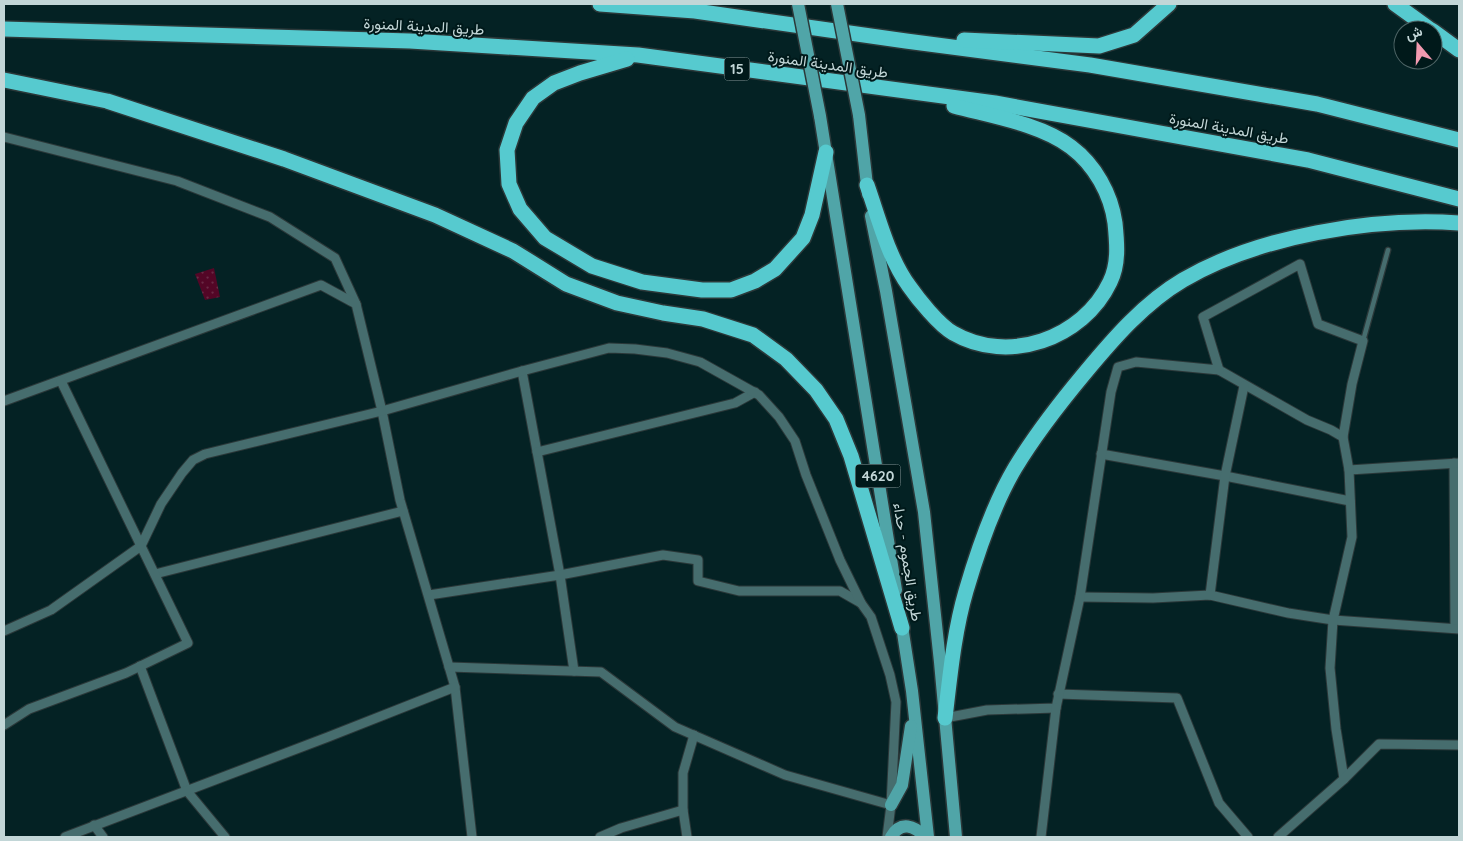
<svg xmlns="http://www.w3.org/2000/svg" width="1463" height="841" font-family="Quicksand,Vazirmatn,sans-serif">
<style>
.grass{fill:url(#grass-dots)}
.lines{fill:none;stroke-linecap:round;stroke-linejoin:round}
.lane-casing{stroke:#2b3839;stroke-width:7}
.street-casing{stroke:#2b3839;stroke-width:11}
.primary-casing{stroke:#2b3839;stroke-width:15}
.highway-casing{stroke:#2b3839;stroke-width:18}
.lane{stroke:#466d6e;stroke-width:4.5}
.street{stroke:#466d6e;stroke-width:9}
.primary{stroke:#50a5a8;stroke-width:12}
.highway{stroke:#56cacf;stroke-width:15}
.primary-bridge-casing{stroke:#2b3839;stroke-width:15;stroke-linecap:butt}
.primary-bridge{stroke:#50a5a8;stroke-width:12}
.labels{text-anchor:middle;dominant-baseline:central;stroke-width:4;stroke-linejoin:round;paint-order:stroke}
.shield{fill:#00191a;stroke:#889d9e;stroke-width:1}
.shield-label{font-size:14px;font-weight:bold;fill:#c2d6d7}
.street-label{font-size:15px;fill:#c2d6d7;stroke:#00191a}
</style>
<defs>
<pattern id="grass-dots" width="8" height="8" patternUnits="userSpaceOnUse" patternTransform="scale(1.25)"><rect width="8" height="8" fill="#530626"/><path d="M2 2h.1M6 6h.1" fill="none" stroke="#6a2a45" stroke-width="1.8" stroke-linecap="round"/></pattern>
</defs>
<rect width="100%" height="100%" fill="#042224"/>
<polygon class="grass" points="214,268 220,297 205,300 195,274"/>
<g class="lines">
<defs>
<polyline id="lane" points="1363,341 1388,250"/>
<g id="street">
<polyline points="4,137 177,181 270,217 335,258 356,304"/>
<polyline points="1219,370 1307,420 1331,430 1343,437"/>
<polyline points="522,371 560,575 574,671"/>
<polyline points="4,401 321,285 356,304 382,411 400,500 455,687 472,837"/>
<polyline points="537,452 735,403 755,392"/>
<polyline points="1101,454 1225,476 1350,501"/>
<polyline points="1454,463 1455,628"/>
<polyline points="1349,470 1459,463"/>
<polyline points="155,574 403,511"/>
<polyline points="429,595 560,575 663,555 698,560 698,581 739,591 840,591 861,603"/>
<polyline points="1210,595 1225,476 1244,386"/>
<polyline points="1080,597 1153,598 1210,595 1288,613 1333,620 1459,629"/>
<polyline points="4,631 51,610 141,546 161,504 182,473 193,460 205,454 382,411 522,371 609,348 635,349 667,353 700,362 734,381 759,395 779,417 795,441 806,475 840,560 861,603 871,617 890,675 896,702 891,805 887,837"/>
<polyline points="140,666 187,791 225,837"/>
<polyline points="449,667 601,672 675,727 785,775 891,805"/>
<polyline points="1058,694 1177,698 1219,803 1248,837"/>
<polyline points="945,718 987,710 1056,708 1080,597 1111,392 1118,367 1136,362 1219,370 1203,317 1300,264 1318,324 1363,341 1352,384 1343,437 1349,470 1352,537 1333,620 1330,668 1336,729 1344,779"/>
<polyline points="4,725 29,709 126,673 188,643 61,381"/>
<polyline points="94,825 103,837"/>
<polyline points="65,837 328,737 455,687"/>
<polyline points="600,837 621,828 683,810"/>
<polyline points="687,837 683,810 683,773 694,735"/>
<polyline points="1041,837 1056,708"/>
<polyline points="1278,837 1344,779 1379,744 1459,745"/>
</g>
<g id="primary">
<polyline points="859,115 868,194"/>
<polyline points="820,116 896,590"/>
<polyline points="871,216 886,291 924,512 940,662 956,837"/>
<polyline points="901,620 912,691 928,837"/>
<polyline points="891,805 902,785 911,726"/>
<path d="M891 837C901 820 914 826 926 837"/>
</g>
<g id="highway">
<polyline points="600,4 695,11 906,41 1090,65 1317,104 1459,140"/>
<polyline points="1395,4 1431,30"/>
<polyline points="4,29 410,41 638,55 995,103 1308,160 1459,199"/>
<polyline points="1433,31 1459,50"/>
<polyline points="964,40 1099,46 1134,35 1169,4"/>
<polyline points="627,59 580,73 554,83 533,98 516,123 507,150 509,184 520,209 545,238 592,266 642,282 702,290 731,290 755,281 775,269 803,238 812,215 826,152"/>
<polyline points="4,80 107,101 284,159 435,215 513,251 566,284 617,303 663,313 703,319 753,335 786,359 816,390 836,419 851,456 902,628"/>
<path d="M867 185C879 219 888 257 909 286 918 299 939 325 953 333 1008 365 1083 339 1110 282 1119 264 1117 243 1115 223 1111 194 1095 165 1071 147 1041 124 991 116 954 106"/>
<path d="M945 718C950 676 954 632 966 591 978 550 993 505 1015 468 1035 435 1059 404 1084 374 1113 339 1144 303 1183 280 1258 236 1373 217 1459 223"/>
</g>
</defs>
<use href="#lane" class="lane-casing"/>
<use href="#street" class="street-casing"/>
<use href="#primary" class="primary-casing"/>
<use href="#highway" class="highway-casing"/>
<use href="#lane" class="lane"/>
<use href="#street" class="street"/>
<use href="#primary" class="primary"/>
<use href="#highway" class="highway"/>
<defs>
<g id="primary-bridge">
<polyline points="798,4 820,116"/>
<polyline points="837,4 859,115"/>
</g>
</defs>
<use href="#primary-bridge" class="primary-bridge-casing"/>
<use href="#primary-bridge" class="primary-bridge"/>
</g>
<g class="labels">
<g class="shield">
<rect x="724.5" y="57.5" width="25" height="23" rx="4"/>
<rect x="855.5" y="464.5" width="45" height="23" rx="4"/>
</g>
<g class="shield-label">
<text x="737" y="69">15</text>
<text x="878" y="476">4620</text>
</g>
<g class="street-label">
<text transform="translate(424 26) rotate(3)">طريق المدينة المنورة</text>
<text transform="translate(828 64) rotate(8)">طريق المدينة المنورة</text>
<text transform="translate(1229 128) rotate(10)">طريق المدينة المنورة</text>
<text transform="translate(908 562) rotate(81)">طريق الجموم - حداء</text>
</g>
</g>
<rect width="1463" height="841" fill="none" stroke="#c2d6d7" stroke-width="10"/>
<g transform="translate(1418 45) rotate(341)"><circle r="24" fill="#00191a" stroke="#4e6566"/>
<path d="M0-4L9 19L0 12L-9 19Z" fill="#f29ab0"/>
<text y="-8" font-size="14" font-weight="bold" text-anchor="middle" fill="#c2d6d7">ش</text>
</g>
</svg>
